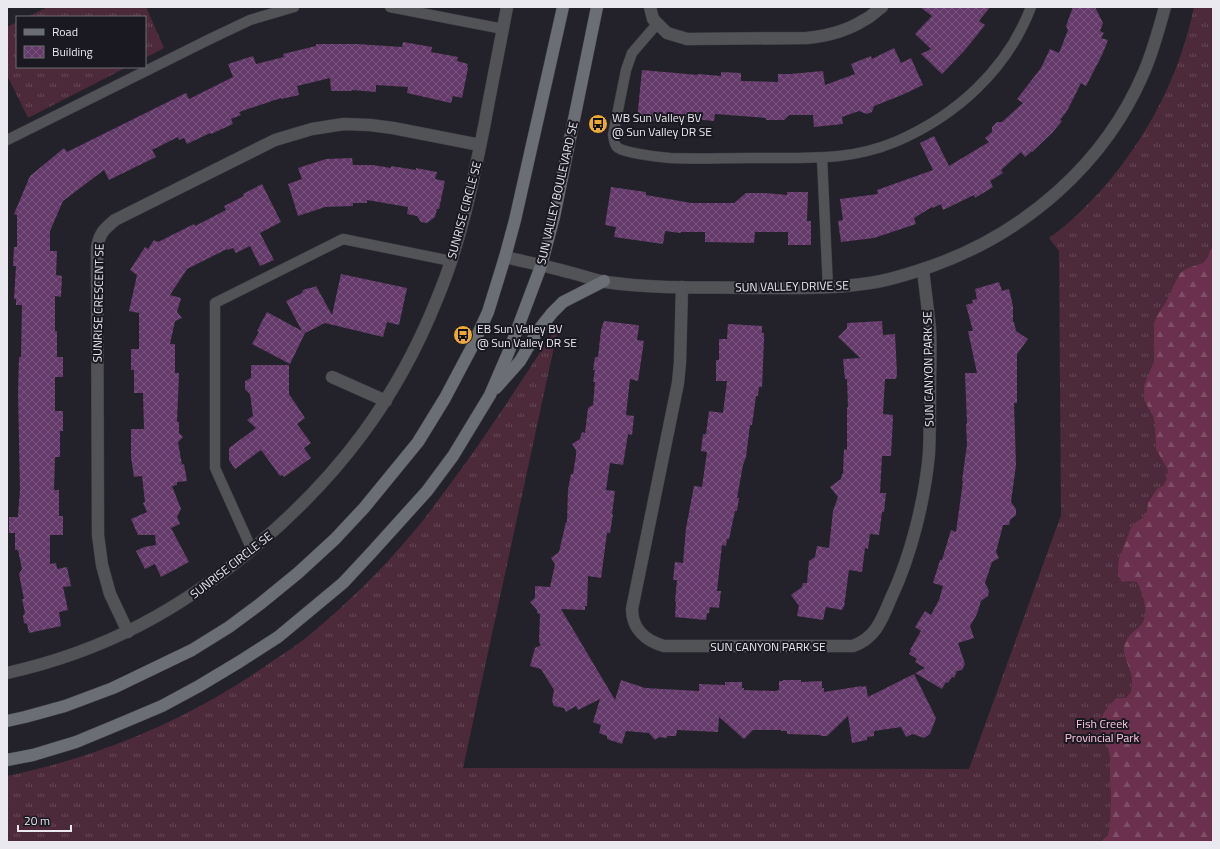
<svg xmlns="http://www.w3.org/2000/svg" width="1220" height="849" font-family="'Titillium Web',sans-serif">
<style>
.grass{fill:url(#grass-tufts)}
.forest{fill:url(#forest-firs)}
.building{fill:url(#building-cross-hatch)}
.lines{fill:none;stroke-linecap:round;stroke-linejoin:round}
.lane-casing{stroke:#3f3e46;stroke-width:11}
.street-casing{stroke:#3f3e46;stroke-width:13}
.secondary-casing{stroke:#3f3e46;stroke-width:13}
.lane{stroke:#515357;stroke-width:10}
.street{stroke:#515357;stroke-width:12}
.secondary{stroke:#6b6e74;stroke-width:12}
.labels{text-anchor:middle;dominant-baseline:central;stroke-width:4;stroke-linejoin:round;paint-order:stroke}
.poi-label{font-size:12px;fill:#eae9ef;stroke:#1a1820;text-anchor:start}
.street-label{font-size:12px;fill:#eae9ef;stroke:#1a1820}
.park-label{font-size:12px;fill:#ffc6df;stroke:#1a1820}
</style>
<defs>
<pattern id="grass-tufts" width="24" height="20" patternUnits="userSpaceOnUse"><rect width="24" height="20" fill="#4c2a3a"/><path d="M3 7l-1-3M5 7V3M7 7l1-3M15 17l-1-3M17 17v-4M19 17l1-3" fill="none" stroke="#664957"/></pattern>
<pattern id="forest-firs" width="22" height="20" patternUnits="userSpaceOnUse"><rect width="22" height="20" fill="#6a304d"/><path d="M5 1l3.5 6h-7zM16 11l3.5 6h-7z" fill="#7f4e67"/></pattern>
<pattern id="building-cross-hatch" width="8" height="8" patternUnits="userSpaceOnUse"><rect width="8" height="8" fill="#633a69"/><path d="M0 0l8 8M0 8l8-8" fill="none" stroke="#7a567f"/></pattern>
</defs>
<rect width="100%" height="100%" fill="#23222a"/>
<g class="grass">
<polygon points="48,7 146,7 164,48 145,58 145,17 27,17"/>
<path d="M1194 7H1213V842H7V776C103 756 194 717 274 660 285 653 297 645 307 637 346 605 383 569 415 530 425 519 433 507 442 495 484 440 521 381 559 324L463 768 969 769 1061 515 1059 251 1049 238C1069 224 1088 205 1104 187 1149 135 1180 74 1194 7Z"/>
<polygon points="17,22 17,67 127,67 28,118 7,75 7,27"/>
</g>
<path class="forest" d="M1213 247V842H1101L1108 835 1110 827 1111 795 1110 780V756L1106 740 1102 733 1100 725 1101 718 1105 711 1116 698H1126L1131 692C1132 685 1133 678 1130 671 1128 662 1123 657 1124 647 1126 638 1132 633 1138 628 1152 617 1143 594 1137 582L1129 581 1122 582 1118 575V567L1119 559 1131 528 1136 522 1143 518 1147 511 1148 503 1157 489 1164 485 1167 478 1168 470 1156 449 1155 424 1153 416 1144 400V385L1154 362V323L1157 316 1166 302 1180 273 1188 268 1203 263 1208 257 1210 250Z"/>
<g class="building">
<polygon points="920,7 990,7 979,21 985,25 965,50 942,74 921,54 931,49 915,34 932,16"/>
<polygon points="1073,7 1095,7 1103,23 1100,31 1104,33 1101,38 1108,40 1102,55 1086,86 1081,83 1067,111 1060,120 1062,121 1052,133 1032,152 1032,151 1025,157 1021,152 1001,170 1003,173 990,181 993,187 975,198 974,195 943,210 941,204 933,208 932,207 914,218 916,224 874,238 841,242 838,221 843,220 840,199 878,194 877,190 933,170 920,143 934,136 949,166 989,142 985,138 992,132 992,127 997,122 1002,122 1023,103 1017,99 1041,68 1050,49 1059,53 1068,30 1066,26"/>
<polygon points="403,42 432,47 431,52 458,57 457,61 468,64 467,67 468,68 462,98 453,96 451,103 407,93 408,87 376,85 376,92 352,90 352,91 331,91 330,78 297,86 299,95 281,99 281,98 239,112 241,115 231,119 233,124 211,134 210,133 187,144 184,138 179,140 178,137 152,150 156,157 109,180 104,170 63,201 50,231 50,251 57,251 56,275 62,276 61,297 55,296 55,331 57,331 57,357 63,357 63,377 55,377 55,411 63,411 63,431 60,431 60,457 55,457 54,490 59,490 59,516 63,516 63,535 50,535 50,564 56,563 57,569 67,567 71,586 63,587 68,610 59,612 61,626 29,633 27,624 24,623 23,616 25,613 22,599 24,599 19,574 22,569 18,550 15,550 15,533 9,533 9,517 18,517 18,515 20,490 18,392 19,357 21,357 22,305 16,305 16,299 14,299 16,266 13,266 14,247 17,247 17,215 14,214 30,176 64,148 67,152 186,93 189,99 233,77 228,64 253,56 256,64 284,57 283,54 316,46 316,44 357,44 402,47"/>
<polygon points="894,48 901,63 911,58 923,85 902,95 874,106 872,112 867,114 859,111 842,117 843,124 814,127 813,115 789,115 784,120 766,120 766,118 715,114 714,121 673,117 673,122 637,120 642,70 698,75 698,74 721,76 721,72 741,73 741,81 778,82 778,74 790,74 823,71 825,85 855,74 851,64 871,56 872,59"/>
<polygon points="352,158 353,165 373,165 391,168 391,166 416,170 416,168 437,172 435,179 445,181 439,209 437,209 435,217 427,223 421,222 417,216 407,214 408,207 367,200 367,203 353,203 353,206 325,207 298,216 288,184 302,179 298,168 326,159"/>
<polygon points="262,184 281,222 260,233 274,260 260,266 250,246 236,253 233,248 228,250 227,249 187,269 170,295 181,298 177,312 182,318 175,321 170,344 175,344 175,373 179,373 177,422 179,422 179,433 183,437 178,442 182,465 184,464 187,481 177,482 177,485 172,486 181,509 177,517 180,524 171,528 189,562 161,577 155,564 145,569 136,551 144,547 156,545 155,535 138,535 131,519 147,512 143,503 145,502 142,476 134,477 131,457 131,429 144,429 143,393 134,393 134,370 131,370 131,349 139,349 139,313 129,311 137,275 130,270 145,247 148,249 154,240 158,242 194,224 195,226 226,210 224,206 244,196 243,194"/>
<polygon points="611,187 646,192 646,195 691,203 734,203 746,193 765,193 787,195 787,192 808,192 807,221 811,221 811,245 788,245 788,232 755,232 754,243 705,242 705,232 681,232 680,233 665,231 663,244 614,237 616,227 605,225"/>
<polygon points="341,274 407,288 399,325 387,322 383,337 325,323 305,333 290,364 252,344 259,332 257,331 267,312 302,331 286,301 302,293 303,290 309,288 311,288 316,286 332,315"/>
<polygon points="999,282 1002,291 1009,289 1013,306 1013,322 1014,322 1016,331 1028,339 1017,354 1017,403 1014,403 1016,465 1011,502 1016,509 1016,515 1010,520 1009,525 1003,525 996,552 999,558 992,562 985,583 989,591 988,596 981,601 977,614 970,626 974,638 958,643 965,664 962,670 957,671 954,678 952,677 948,683 946,682 942,689 915,673 925,668 915,662 917,659 909,654 911,650 910,650 921,631 915,627 925,611 931,615 939,600 943,586 933,583 940,560 942,560 951,530 956,532 963,481 962,481 967,444 966,424 967,424 965,373 977,373 968,331 973,331 966,305 973,303 972,300 977,299 975,289"/>
<polygon points="604,321 637,325 639,326 637,340 644,341 638,381 630,379 626,415 634,416 632,435 628,434 623,465 610,463 606,490 615,491 612,514 613,514 610,533 607,533 601,578 588,576 587,606 585,606 585,610 561,609 615,700 621,680 645,688 699,691 699,684 725,685 725,682 742,682 742,688 744,688 744,690 775,691 779,690 779,681 783,681 783,680 801,680 801,682 822,681 822,688 824,688 824,692 862,686 862,687 866,686 868,697 914,674 936,718 930,734 924,738 913,734 906,737 901,727 874,731 874,736 867,737 867,740 852,743 848,716 827,736 821,736 820,735 787,734 787,731 781,731 781,730 753,730 744,739 719,717 718,732 677,730 676,736 667,736 667,738 659,737 655,740 649,733 626,731 622,744 607,739 607,736 599,733 601,725 593,722 600,699 578,710 576,706 566,712 564,708 554,706 552,701 554,690 541,669 530,666 535,648 541,645 539,642 540,614 537,613 537,610 530,602 535,598 535,586 550,587 555,564 551,558 559,552 566,522 567,522 568,490 571,474 573,474 576,455 576,450 572,444 580,439 582,432 585,433 588,408 593,405 595,382 593,382 595,370 593,370 595,357 598,357 601,330"/>
<polygon points="882,321 883,335 895,334 897,374 896,379 885,379 883,414 893,415 892,438 891,456 882,456 880,493 886,493 884,512 882,512 879,535 870,534 868,549 865,548 862,572 849,570 844,607 843,607 842,610 826,607 823,620 797,616 799,606 791,595 802,587 803,583 807,583 809,561 815,557 817,546 829,548 833,511 838,497 830,487 841,479 842,474 843,474 844,449 847,450 847,407 848,408 847,379 845,379 843,359 860,358 838,337 847,328 847,323"/>
<polygon points="728,324 762,326 762,333 764,333 764,340 762,387 759,387 758,396 756,396 752,425 750,425 746,457 743,465 737,498 739,498 737,511 735,511 729,539 727,539 726,546 722,545 717,591 721,591 719,608 710,607 709,613 707,613 706,620 675,617 676,602 675,602 677,580 673,580 675,562 683,563 686,528 694,486 702,487 707,452 701,451 703,434 706,434 709,411 723,413 727,381 716,381 716,360 719,360 719,339 727,339"/>
<polygon points="251,365 289,365 289,394 305,418 297,424 311,443 304,448 311,458 284,477 283,475 280,476 261,450 235,469 229,460 229,448 256,428 247,420 253,416 250,394 245,389 245,381 251,378"/>
</g>
<g class="lines">
<defs>
<g id="lane">
<polyline points="390,7 503,29"/>
<path d="M657 24 632 53 626 70 613 135C614 139 614 144 617 147 623 153 660 157 670 158 696 159 722 158 749 158 779 158 809 159 839 156 858 154 878 149 895 142 956 116 1007 70 1031 7"/>
<polyline points="7,140 210,39 250,20 294,7"/>
<polyline points="822,158 828,288"/>
<polyline points="252,550 215,468 215,303 343,239 451,261"/>
</g>
<g id="street">
<path d="M650 7 653 19 667 33 687 39 807 38C827 36 847 31 864 20 871 17 876 11 882 7"/>
<path d="M505 257C526 262 547 266 568 272 581 275 593 280 606 282 655 289 705 287 754 288 793 288 832 289 870 283 891 280 912 273 932 266 1025 233 1105 164 1144 72 1153 51 1159 29 1165 7"/>
<path d="M682 287 680 362 678 383 632 609C632 629 646 641 664 646H853C876 638 882 619 891 598 911 556 925 499 929 453 930 432 930 410 930 389 930 369 931 349 930 329 928 309 925 289 923 269"/>
<polyline points="332,377 386,401"/>
<path d="M128 632 110 594 102 565 98 535 97 248C99 234 104 229 115 220L275 140 312 129 344 124 370 125 393 128 480 145"/>
<path d="M7 673C105 651 180 610 256 546 339 476 397 399 437 299 461 242 473 182 485 122 492 83 500 45 507 7"/>
</g>
<g id="secondary">
<polyline points="496,388 520,361 537,332 552,313 563,302 604,281"/>
<polyline points="7,721 25,717 65,706 113,688 192,650 229,627 260,604 298,573 335,539 364,508 418,442 445,398 472,347 488,312 505,257 515,220 563,7"/>
<polyline points="7,760 33,755 76,742 117,725 162,706 199,686 239,662 278,637 343,583 371,553 427,491 453,456 490,395 509,351 541,266 554,217 597,7"/>
</g>
</defs>
<use href="#lane" class="lane-casing"/>
<use href="#street" class="street-casing"/>
<use href="#secondary" class="secondary-casing"/>
<use href="#lane" class="lane"/>
<use href="#street" class="street"/>
<use href="#secondary" class="secondary"/>
</g>
<defs>
<symbol id="bus-disc" viewBox="-11 -11 22 22"><circle r="9.5" fill="#eba93a" stroke="#1a1820"/><path d="M-5-6H5V4H4V6H2V4H-2V6H-4V4H-5ZM-3.5-4V0h7V-4ZM-3.5 1.2v1.5H-2V1.2ZM2 1.2v1.5H3.5V1.2Z" fill="#111"/></symbol>
</defs>
<g fill-rule="evenodd">
<use href="#bus-disc" x="587" y="113" width="22" height="22"/>
<use href="#bus-disc" x="452" y="324" width="22" height="22"/>
</g>
<g class="labels">
<g class="poi-label">
<text x="612" y="117">WB Sun Valley BV<tspan x="612" dy="14">@ Sun Valley DR SE</tspan></text>
<text x="477" y="328">EB Sun Valley BV<tspan x="477" dy="14">@ Sun Valley DR SE</tspan></text>
</g>
<g class="street-label">
<text transform="translate(557 193) rotate(-77)">SUN VALLEY BOULEVARD SE</text>
<text transform="translate(464 210) rotate(-75)">SUNRISE CIRCLE SE</text>
<text transform="translate(792 286) rotate(-1)">SUN VALLEY DRIVE SE</text>
<text transform="translate(98 303) rotate(-89)">SUNRISE CRESCENT SE</text>
<text transform="translate(928 369) rotate(-91)">SUN CANYON PARK SE</text>
<text transform="translate(231 565) rotate(-38)">SUNRISE CIRCLE SE</text>
<text x="768" y="646">SUN CANYON PARK SE</text>
</g>
<g class="park-label">
<text x="1102" y="723">Fish Creek<tspan x="1102" dy="14">Provincial Park</tspan></text>
</g>
</g>
<rect width="1220" height="849" fill="none" stroke="#eae9ef" stroke-width="16"/>
<rect x="16" y="16" width="130" height="52" fill="#1a1820" stroke="#6d6c73"/>
<rect x="24" y="29" width="20" height="6" fill="#6b6e74" stroke="#6d6c73"/>
<text x="52" y="36" font-size="12" fill="#eae9ef">Road</text>
<rect x="24" y="46" width="20" height="12" fill="url(#building-cross-hatch)" stroke="#6d6c73"/>
<text x="52" y="56" font-size="12" fill="#eae9ef">Building</text>
<path d="M18 825v6h53v-6" fill="none" stroke="#eae9ef" stroke-width="2"/>
<text x="24" y="825" font-size="12" fill="#eae9ef" stroke="#1a1820" stroke-width="3" paint-order="stroke">20 m</text>
</svg>
